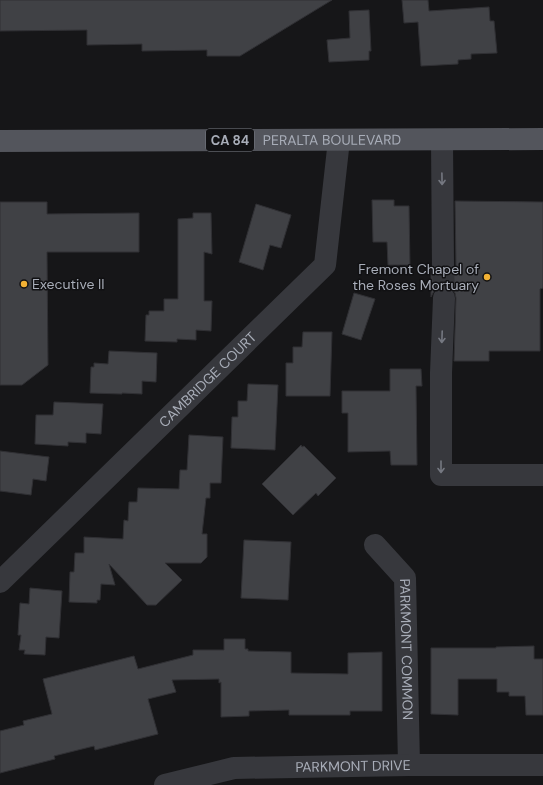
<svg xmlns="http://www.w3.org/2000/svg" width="543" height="785" font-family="'DM Sans',sans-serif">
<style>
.building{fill:#404145;stroke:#303034}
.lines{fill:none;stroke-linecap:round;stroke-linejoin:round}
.minor-tunnel{stroke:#333438;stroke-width:22;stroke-dasharray:22 11;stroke-linecap:butt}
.minor{stroke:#37383d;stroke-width:22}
.major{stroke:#53555c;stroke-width:22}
.oneway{stroke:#757881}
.poi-dot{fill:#f2b134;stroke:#111113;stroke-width:1.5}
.labels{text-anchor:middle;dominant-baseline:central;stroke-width:3;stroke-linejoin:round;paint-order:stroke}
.shield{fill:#111113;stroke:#7b7e86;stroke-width:1}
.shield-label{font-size:13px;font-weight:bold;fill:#a8adb8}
.street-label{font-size:14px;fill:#a8adb8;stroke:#111113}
.poi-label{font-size:14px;fill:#a8adb8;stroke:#111113;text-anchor:end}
</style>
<rect width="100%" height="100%" fill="#161618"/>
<g class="building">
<polygon points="0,0 332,0 240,56 207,56 207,50 142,51 142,44 87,45 87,30 0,31"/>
<polygon points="402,0 428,0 429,11 489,7 490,21 494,21 497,53 471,54 471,59 458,60 458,64 421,66 418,22 404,23"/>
<polygon points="369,10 371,51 369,51 369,60 329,62 327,40 350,38 349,11"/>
<polygon points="372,200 394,200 394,206 409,206 410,265 388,265 387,242 373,242"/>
<polygon points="455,201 543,202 543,288 540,289 540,351 489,351 489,361 454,361 456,298 455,293 451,288 444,286 438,287 434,291 431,297 431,270 432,273 437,277 443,278 449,277 454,272 456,266"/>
<polygon points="0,202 47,202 47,214 139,213 139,252 47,252 48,365 22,385 0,385"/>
<polygon points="256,204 291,215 281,248 270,245 263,270 239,262"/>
<polygon points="193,213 211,213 212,254 204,252 204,301 212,301 211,331 196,330 196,340 177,339 177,342 145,341 146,315 149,315 149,311 164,311 164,299 178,299 178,219 193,218"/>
<polygon points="354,293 375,299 361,340 342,334"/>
<polygon points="303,332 332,332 330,396 286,396 286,363 293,363 293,347 302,347"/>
<polygon points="109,351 157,353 156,382 142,381 142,394 122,393 122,394 90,393 91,367 94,367 94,363 108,364"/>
<polygon points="390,369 421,369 422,386 416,386 417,465 391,465 390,451 348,452 348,413 342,413 342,391 390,391"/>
<polygon points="248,384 278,385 275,450 231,448 232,417 238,417 238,401 247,401"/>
<polygon points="54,402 103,404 101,434 86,433 86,443 68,442 68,446 35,444 36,415 53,415"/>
<polygon points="189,435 223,437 221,483 210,483 210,498 206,498 202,534 207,534 207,557 201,563 165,563 182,580 156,605 147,605 109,564 115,585 101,584 100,600 97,600 97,603 69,602 70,572 74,572 75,553 84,553 84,537 123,539 124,520 128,521 129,502 137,502 138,488 179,489 180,470 187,470"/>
<polygon points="301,445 302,447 304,446 336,478 318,496 316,493 293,515 262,484"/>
<polygon points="0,451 49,457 46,481 33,479 31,495 0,491"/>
<polygon points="244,540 291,542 288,600 241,598"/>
<polygon points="30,588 62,591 59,638 46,637 45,655 24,654 25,650 19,650 21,635 18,635 20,603 29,604"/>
<polygon points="224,639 245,639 245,649 248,649 248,651 291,652 291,673 348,674 348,653 382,652 382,711 350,711 350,715 289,715 289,710 249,711 249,716 221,717 221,682 219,683 219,679 172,680 176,692 148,699 158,734 95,750 94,746 54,756 55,759 0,773 0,731 24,725 23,721 52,714 43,679 134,656 138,669 193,655 193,650 224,650"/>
<polygon points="534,646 534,659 543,659 543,715 526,715 525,696 509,696 509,692 497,692 497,679 458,679 458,715 431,714 431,648 496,648 496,647"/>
</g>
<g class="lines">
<polyline class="minor-tunnel" points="443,266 444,298"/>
<g class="minor">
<polyline points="442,140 443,266"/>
<polyline points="444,298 441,373 441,475 543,475"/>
<path id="s1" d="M375 545 405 578 409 765"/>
<path id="s2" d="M0 582 325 265 339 140"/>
<path id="s3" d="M165 785 234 768 409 765H543"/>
</g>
<path class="major" id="s4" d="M0 141 543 139"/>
</g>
<defs><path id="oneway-shaft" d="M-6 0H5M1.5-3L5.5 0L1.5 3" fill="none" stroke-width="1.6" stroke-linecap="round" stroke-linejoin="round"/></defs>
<g class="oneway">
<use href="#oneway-shaft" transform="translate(442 179) rotate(89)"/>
<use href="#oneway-shaft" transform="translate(442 337) rotate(92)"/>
<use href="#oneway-shaft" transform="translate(441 467) rotate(90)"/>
</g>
<g class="poi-dot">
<circle cx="487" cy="277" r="4"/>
<circle cx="24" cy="284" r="4"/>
</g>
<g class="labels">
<rect class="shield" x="206" y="129" width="48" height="22" rx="3"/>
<g class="shield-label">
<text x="230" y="140">CA 84</text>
</g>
<g class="street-label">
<text stroke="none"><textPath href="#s4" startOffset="332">PERALTA BOULEVARD</textPath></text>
<text stroke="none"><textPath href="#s2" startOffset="290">CAMBRIDGE COURT</textPath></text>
<text stroke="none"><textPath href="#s1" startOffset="116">PARKMONT COMMON</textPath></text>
<text stroke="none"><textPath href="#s3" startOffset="190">PARKMONT DRIVE</textPath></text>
</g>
<g class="poi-label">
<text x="479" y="269">Fremont Chapel of<tspan x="479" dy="16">the Roses Mortuary</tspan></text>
<text x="32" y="284" text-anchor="start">Executive II</text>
</g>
</g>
</svg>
